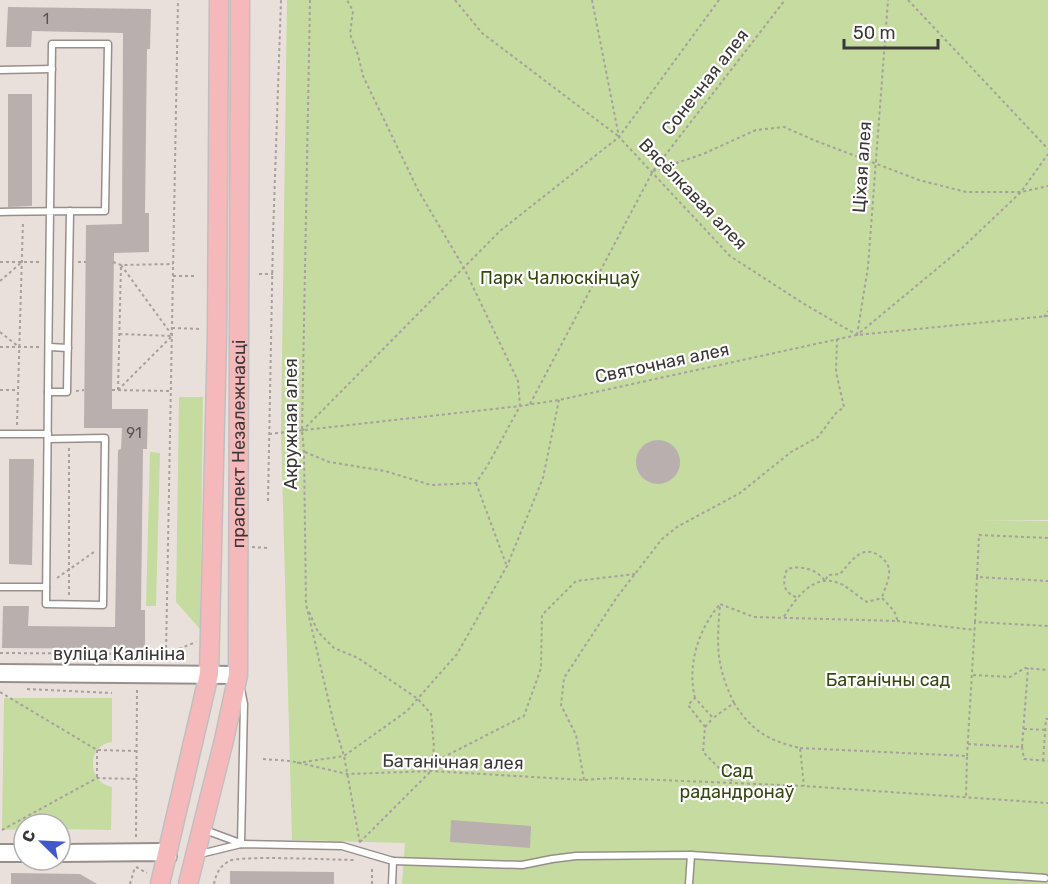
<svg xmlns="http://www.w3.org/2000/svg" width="1048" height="884" font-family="Rubik,sans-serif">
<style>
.green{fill:#c5db9f}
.building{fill:#b9afae}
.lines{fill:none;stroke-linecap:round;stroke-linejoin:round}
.lane-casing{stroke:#988f8c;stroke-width:9}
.secondary-casing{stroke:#988f8c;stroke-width:20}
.primary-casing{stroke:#c0bfbf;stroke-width:21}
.path{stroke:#a8a09e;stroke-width:2;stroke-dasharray:3 3;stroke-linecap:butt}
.lane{stroke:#fff;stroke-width:6}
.secondary{stroke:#fff;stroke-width:16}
.primary{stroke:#f6b9bb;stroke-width:18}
.labels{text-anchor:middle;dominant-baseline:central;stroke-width:4.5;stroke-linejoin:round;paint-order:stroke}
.number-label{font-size:15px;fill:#5a5554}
.street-label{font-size:18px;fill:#3b3736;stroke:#fff}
.park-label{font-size:18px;fill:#364710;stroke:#fff}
</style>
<rect width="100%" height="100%" fill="#e9e0dc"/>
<g class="green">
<polygon points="287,0 1048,0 1048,520 974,521 1048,521 1048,884 402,884 405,843 292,840 281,433"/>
<polygon points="179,397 203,397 200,629 176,602"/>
<polygon points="150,452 160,453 156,606 146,606"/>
<path d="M4 698H112V742C86 745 87 782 112 787L111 830 60 829V824H24V829L2 830Z"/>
</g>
<g class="building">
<polygon points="8,7 151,9 150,49 147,49 145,213 149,213 149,252 114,253 112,390 112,409 148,409 147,449 143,449 141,610 145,610 145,649 2,648 3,606 29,606 28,626 115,627 118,450 121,449 122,428 84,428 86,225 122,224 123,33 32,31 31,47 6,47"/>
<polygon points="8,94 32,94 32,206 8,207"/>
<circle cx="658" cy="462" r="22"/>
<polygon points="9,459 34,459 32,565 9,564"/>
<polygon points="451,820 531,826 530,848 450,842"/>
<polygon points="230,871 334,872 334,884 230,884"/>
<polygon points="11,873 80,874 97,884 11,884"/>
</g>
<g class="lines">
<defs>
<g id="lane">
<polyline points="0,70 52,69"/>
<path d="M0 212C35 211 70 211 105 211L108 44H52C49 231 48 417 46 604L103 605 105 438 48 439"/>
<polyline points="49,347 68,348"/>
<polyline points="48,392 67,392 70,211"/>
<polyline points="0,434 48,434"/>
<polyline points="0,587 46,587"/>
<polyline points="205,830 240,843"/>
<polyline points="241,844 244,704 241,689"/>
<polyline points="200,854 241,844 342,846 393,861 392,884"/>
<polyline points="393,861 522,865 552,859 576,856 691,855 1045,878"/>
<polyline points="689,884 691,855"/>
</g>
<g id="secondary">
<polyline points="0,673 238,675"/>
<polyline points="0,853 24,853"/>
<polyline points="60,853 161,852 168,856"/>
</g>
<g id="primary">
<polyline points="160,884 209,674 217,335 219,0"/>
<path id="s1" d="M188 884 224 740 238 675 240 0"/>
</g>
</defs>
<use href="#lane" class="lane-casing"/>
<use href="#secondary" class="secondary-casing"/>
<use href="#primary" class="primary-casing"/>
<g class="path">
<polyline points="310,0 302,431 304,452 306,604 334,724 344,756 360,843"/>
<polyline points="455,0 482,33 618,136"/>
<polyline points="592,0 619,137 730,256 801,302 857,335 962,248 1021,192 1048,154"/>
<polyline points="908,0 1048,149"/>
<polyline points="653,171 703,154 756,130 784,127 816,141 919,180 966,192 1021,192 1048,186"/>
<polyline points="0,262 39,262"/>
<polyline points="78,262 86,262"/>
<polyline points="113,262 121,265 173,264"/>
<polyline points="121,265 172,335"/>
<polyline points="259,274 273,274"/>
<polyline points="173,276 196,276"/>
<polyline points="0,281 22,262"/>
<polyline points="1044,317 1048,311"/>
<polyline points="172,328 202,329"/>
<polyline points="0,332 19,347"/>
<polyline points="857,335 868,267 888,0"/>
<polyline points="0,347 40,347"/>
<polyline points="0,390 18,390"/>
<polyline points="112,390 171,391"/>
<polyline points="118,390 172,336 119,334"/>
<polyline points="118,390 121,265"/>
<polyline points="76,391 84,390"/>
<polyline points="530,404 653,171 785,0"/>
<polyline points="17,425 23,221"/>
<polyline points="302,431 500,231 619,137 719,0"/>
<polyline points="269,434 520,406 559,400 857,335 1048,316"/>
<polyline points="69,448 69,596"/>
<polyline points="305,452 329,462 385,471 431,485 476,483 489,463 520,406 518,381 464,268 418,190 363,76 358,55 350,34 353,11 347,0"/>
<polyline points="476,483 506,564"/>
<polyline points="268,501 273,236 281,0"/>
<polyline points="252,547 267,548"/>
<polyline points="977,577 979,535 1048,538"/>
<polyline points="57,578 94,552"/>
<path d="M796 597C783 592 782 582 787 569 801 565 817 569 825 581L828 575 840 574C850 563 861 544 878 555 883 558 889 564 889 570 890 580 884 589 882 598"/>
<polyline points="309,612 318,632 334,648 358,658 418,699 431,714 434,747 431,771 360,842"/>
<polyline points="897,621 975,630"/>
<polyline points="975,622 977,577 1048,581"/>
<polyline points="0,653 166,654 196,642"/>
<polyline points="166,654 178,0"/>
<polyline points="973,675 1010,677 1025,668 1048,670"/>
<polyline points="27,689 112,693"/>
<polyline points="0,692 97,750 136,751"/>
<path d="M695 698C687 665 698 630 720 604"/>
<path d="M734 703C715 663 717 646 720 604L754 617 897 621C897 611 888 605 882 598L867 602C859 597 851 590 843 585 815 570 797 597 783 618"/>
<polyline points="705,727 713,718"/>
<polyline points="1024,729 1048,730"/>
<polyline points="968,744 1022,747 1028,668"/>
<polyline points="1022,747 1024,759 1048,761"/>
<polyline points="800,748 967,756 966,798"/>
<polyline points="967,756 975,622 1048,626"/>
<polyline points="263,759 291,761 347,774 431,771 584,780 612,778 804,786 1048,803"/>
<polyline points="1043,761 1046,719 1048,719"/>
<polyline points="297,763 344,756 407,711 457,654 507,566 543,478 559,400"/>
<polyline points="432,763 524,716 541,668 542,615 576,581 635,574"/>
<polyline points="97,777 97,750"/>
<polyline points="584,780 576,735 561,705 564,678 617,597 662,539 677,527 740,493 791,452 818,437 836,413 844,407 836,372 837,339"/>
<path d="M732 781 703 752 705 727 688 705 695 698 713 718 734 703C752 731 767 740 800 748L804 786"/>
<polyline points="2,830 97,778 136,779"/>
<polyline points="136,837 137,690"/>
<polyline points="31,867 55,867"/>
<polyline points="136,867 147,873"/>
<polyline points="130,884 135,867"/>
<path d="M214 884C216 874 219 867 229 861 240 855 336 860 356 860"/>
<polyline points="372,884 372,866"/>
</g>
<use href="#lane" class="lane"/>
<use href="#secondary" class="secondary"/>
<use href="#primary" class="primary"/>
</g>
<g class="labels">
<g class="number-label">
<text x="46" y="19">1</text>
<text x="134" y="433">91</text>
</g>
<g class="street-label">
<text transform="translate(705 82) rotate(-52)">Сонечная алея</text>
<text transform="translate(862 167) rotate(-86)">Ціхая алея</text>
<text transform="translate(693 194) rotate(46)">Вясёлкавая алея</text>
<text transform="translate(662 363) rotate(-12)">Святочная алея</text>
<text transform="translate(291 424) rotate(-90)">Акружная алея</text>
<text stroke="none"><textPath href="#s1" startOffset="446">праспект Незалежнасці</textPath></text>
<text x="119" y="654">вуліца Калініна</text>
<text transform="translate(453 762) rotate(1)">Батанічная алея</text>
</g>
<g class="park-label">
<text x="560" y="278">Парк Чалюскінцаў</text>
<text x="888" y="680">Батанічны сад</text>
<text x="737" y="771">Сад<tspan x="737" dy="21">радандронаў</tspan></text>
</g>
</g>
<g transform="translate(42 842) rotate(294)"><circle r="28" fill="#ffffff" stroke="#b1afaf" stroke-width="1.5"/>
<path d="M0-4.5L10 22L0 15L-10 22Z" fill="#3f58cb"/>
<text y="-9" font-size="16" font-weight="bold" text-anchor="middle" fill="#3b3736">С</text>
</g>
<path d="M844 39v9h94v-9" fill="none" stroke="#3b3736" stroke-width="3"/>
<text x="853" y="39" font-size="18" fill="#3b3736" stroke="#ffffff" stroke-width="4.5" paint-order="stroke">50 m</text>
</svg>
